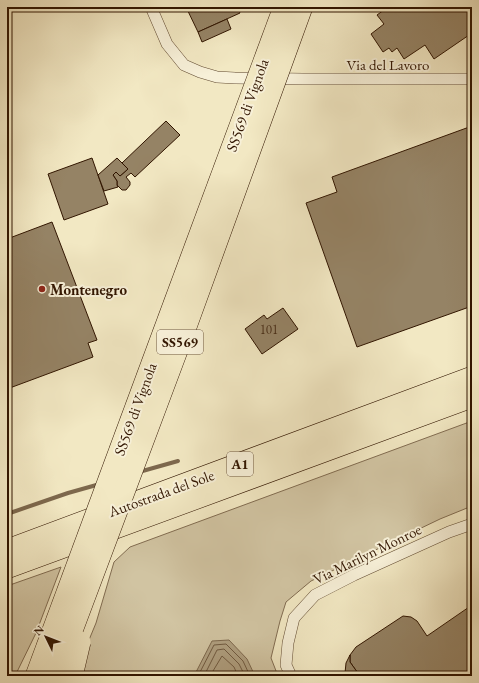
<svg xmlns="http://www.w3.org/2000/svg" width="479" height="683" font-family="'EB Garamond',serif">
<style>
.green{fill:#d1c4a2;stroke:#816c51}
.water{fill:#b0a081;stroke:#7d684d}
.lines{fill:none;stroke-linecap:round;stroke-linejoin:round}
.shore{stroke:#705a40;stroke-width:1}
.stream{stroke:#7d684d;stroke-width:4}
.building{fill:#958365;stroke:#311500}
.street-casing{stroke:#614a31;stroke-width:12}
.highway-casing{stroke:#311500;stroke-width:22}
.street{stroke:#f7f0d8;stroke-width:11}
.highway{stroke:#f2e8c3;stroke-width:21}
.highway-bridge-casing{stroke:#311500;stroke-width:22;stroke-linecap:butt}
.highway-bridge{stroke:#f2e8c3;stroke-width:21}
.poi-dot{fill:#8f2418;stroke:#f7f0d8;stroke-width:1.5}
.labels{text-anchor:middle;dominant-baseline:central;stroke-width:4;stroke-linejoin:round;paint-order:stroke}
.number-label{font-size:13px;fill:#4a3019}
.shield{fill:#f7f0d8;stroke:#6c5741;stroke-width:1}
.shield-label{font-size:14px;font-weight:bold;fill:#311500}
.street-label{font-size:15px;fill:#311500;stroke:#f7f0d8}
.poi-label{font-size:15px;font-weight:bold;fill:#311500;stroke:#f7f0d8;text-anchor:start}
</style>
<rect width="100%" height="100%" fill="#f2e8c3"/>
<filter id="stains"><feTurbulence type="fractalNoise" baseFrequency=".005" numOctaves="4"/><feColorMatrix values="0 0 0 0 .2 0 0 0 0 .09 0 0 0 0 .02 0 0 0 .5 -.17"/></filter>
<radialGradient id="worn" r=".72"><stop offset=".6" stop-color="#630" stop-opacity="0"/><stop offset="1" stop-color="#630" stop-opacity=".3"/></radialGradient>
<g class="green">
<polygon points="472,421 472,506 440,519 311,581 286,602 280,621 271,658 278,676 80,676 84,652 96,623 114,562 130,547"/>
<polygon points="61,567 36,633 15,676 7,676 7,586"/>
</g>
<polygon class="water" points="229,640 247,659 255,676 194,676 212,641"/>
<g class="lines">
<g class="shore">
<polyline points="198,676 214,645 226,644 243,661 250,676"/>
<polyline points="204,676 217,650 224,649 239,664 245,676"/>
<polyline points="210,676 222,656 234,667 238,676"/>
</g>
<g class="stream">
<polyline points="139,472 178,461"/>
<polyline points="7,514 68,493 100,484"/>
</g>
</g>
<g class="building">
<polygon points="186,7 237,7 240,13 198,32"/>
<polygon points="388,7 472,7 472,33 434,59 425,45 404,59 397,48 392,52 389,48 383,52 371,34 384,24 377,15"/>
<polygon points="227,19 231,29 202,42 198,32"/>
<polygon points="166,121 180,135 135,177 131,173 126,177 130,182 130,185 126,190 122,190 117,185 117,181 113,175 116,172 120,176 128,169 122,163"/>
<polygon points="472,126 472,306 357,347 306,203 337,192 332,177"/>
<polygon points="92,158 108,204 64,220 48,174"/>
<polygon points="117,158 128,169 120,176 116,172 113,175 117,181 117,185 118,187 104,191 98,175"/>
<polygon points="52,222 97,340 88,343 93,357 7,389 7,239"/>
<polygon points="283,308 298,329 262,354 245,329 264,315 267,319"/>
<polygon points="472,605 472,676 360,676 350,662 350,655 356,647 403,616 411,617 417,621 427,636"/>
<polygon points="350,655 350,662 360,676 346,676 345,673 346,663"/>
</g>
<g class="lines">
<defs>
<g id="street">
<polyline points="151,7 167,44 184,65 200,72 217,77 235,78 303,79 472,79"/>
<polyline points="291,676 286,665 288,643 294,618 315,595 354,575 449,532 472,524"/>
</g>
<g id="highway">
<polyline points="7,550 472,377"/>
<polyline points="7,568 472,397"/>
</g>
</defs>
<use href="#street" class="street-casing"/>
<use href="#highway" class="highway-casing"/>
<use href="#street" class="street"/>
<use href="#highway" class="highway"/>
<defs>
<g id="highway-bridge">
<polyline points="36,676 284,7"/>
<polyline points="55,676 187,324 302,7"/>
<polyline points="72,676 80,642"/>
</g>
</defs>
<use href="#highway-bridge" class="highway-bridge-casing"/>
<use href="#highway-bridge" class="highway-bridge"/>
</g>
<circle class="poi-dot" cx="42" cy="289" r="4"/>
<g class="labels">
<g class="number-label">
<text x="269" y="329">101</text>
</g>
<g class="shield">
<rect x="157" y="330" width="46" height="24" rx="3"/>
<rect x="227" y="452" width="26" height="24" rx="3"/>
</g>
<g class="shield-label">
<text x="180" y="342">SS569</text>
<text x="240" y="464">A1</text>
</g>
<g class="street-label">
<text x="388" y="64">Via del Lavoro</text>
<text transform="translate(247 105) rotate(-70)">SS569 di Vignola</text>
<text transform="translate(135 409) rotate(-70)">SS569 di Vignola</text>
<text transform="translate(161 493) rotate(-20)">Autostrada del Sole</text>
<text transform="translate(367 554) rotate(-26)">Via Marilyn Monroe</text>
</g>
<g class="poi-label">
<text x="50" y="289">Montenegro</text>
</g>
</g>
<rect width="479" height="683" fill="none" stroke="#f2e8c3" stroke-width="24"/>
<rect x="8" y="8" width="463" height="667" fill="none" stroke="#311500" stroke-width="2"/>
<rect x="12" y="12" width="455" height="659" fill="none" stroke="#311500"/>
<g transform="translate(46 637) rotate(313)" stroke="#f7f0d8" stroke-width="3" paint-order="stroke">
<path d="M0-3L7 15L0 10L-7 15Z" fill="#311500"/>
<text y="-6" font-size="11" font-weight="bold" text-anchor="middle" fill="#311500">N</text>
</g>
<rect width="100%" height="100%" filter="url(#stains)"/>
<rect width="100%" height="100%" fill="url(#worn)"/>
</svg>
